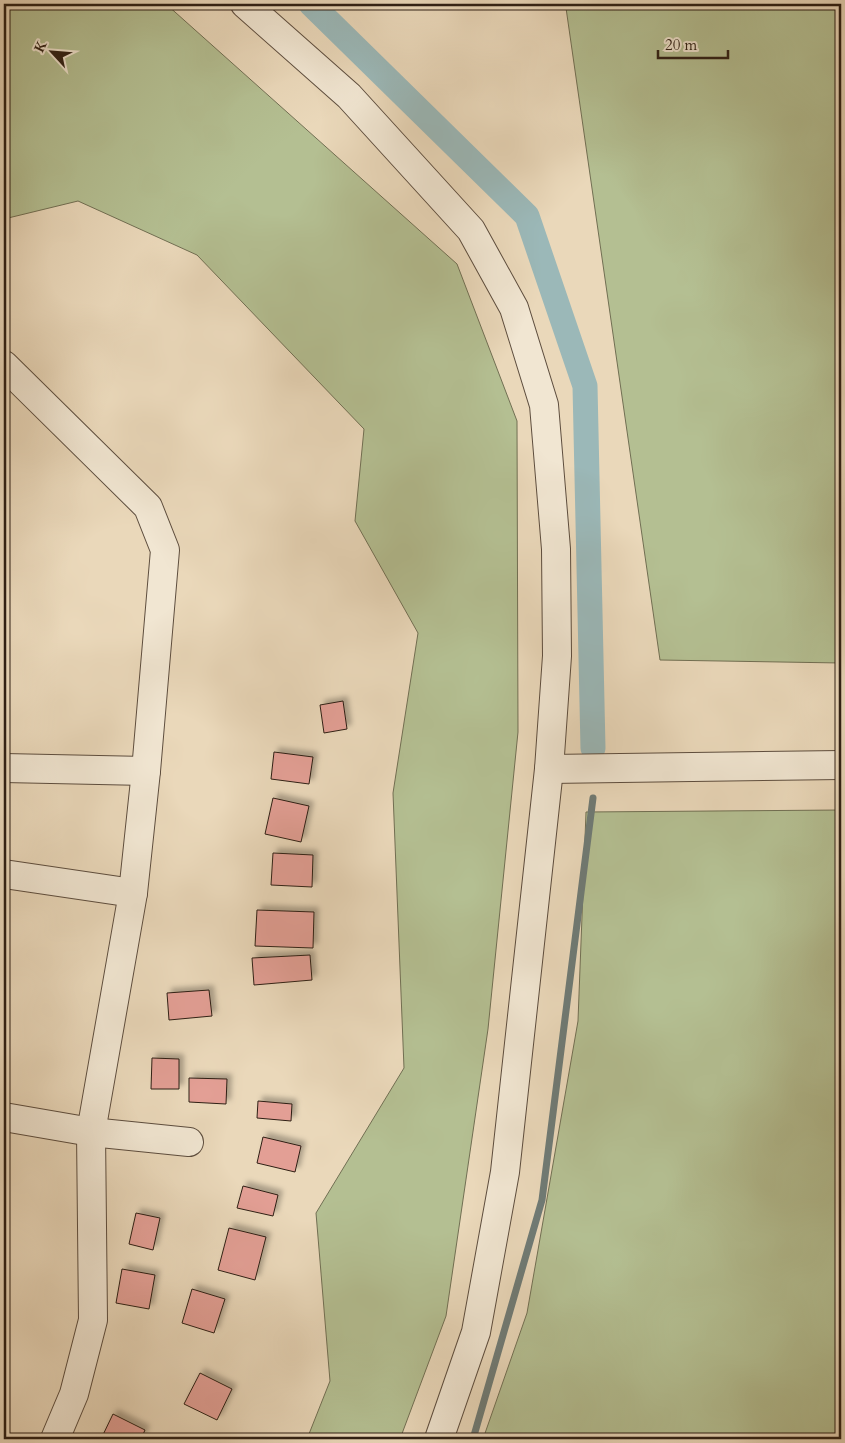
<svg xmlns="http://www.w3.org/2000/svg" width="845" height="1443" font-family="Cardo,serif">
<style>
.green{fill:#b4bf92;stroke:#716f53}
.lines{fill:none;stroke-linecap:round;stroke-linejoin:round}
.stream{stroke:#6f7b76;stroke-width:7}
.canal{stroke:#9bb8b8;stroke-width:25}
.building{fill:#e39f95;stroke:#2e1f14;filter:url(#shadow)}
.minor-casing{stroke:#5d4d3e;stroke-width:30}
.minor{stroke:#f1e6d2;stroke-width:28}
</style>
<defs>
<filter id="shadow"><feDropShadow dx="4.5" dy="-4.5" stdDeviation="2.5" flood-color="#0004"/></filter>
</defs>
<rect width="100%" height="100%" fill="#ead8ba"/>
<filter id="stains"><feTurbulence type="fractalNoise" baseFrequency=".004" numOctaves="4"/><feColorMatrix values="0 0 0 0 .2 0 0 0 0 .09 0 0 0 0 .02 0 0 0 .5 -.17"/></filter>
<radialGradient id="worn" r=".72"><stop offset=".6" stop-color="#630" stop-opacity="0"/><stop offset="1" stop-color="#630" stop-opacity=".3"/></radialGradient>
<g class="green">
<polygon points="4,4 166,4 457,264 517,421 518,732 488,1029 446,1316 400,1439 307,1439 330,1381 316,1213 404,1068 393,793 418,633 355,521 364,429 197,255 78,201 4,219"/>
<polygon points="568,4 841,4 841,663 660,660 566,8"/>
<polygon points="841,810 841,1439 483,1439 527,1313 578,1021 586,812"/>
</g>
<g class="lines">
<polyline class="stream" points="473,1439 542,1200 593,798"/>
<polyline class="canal" points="311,4 527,216 585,386 593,748"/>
</g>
<g class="building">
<polygon points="343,701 347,729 324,733 320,705"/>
<polygon points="274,752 313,757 309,784 271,779"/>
<polygon points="273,798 309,806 301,842 265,834"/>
<polygon points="273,853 313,855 312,887 271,885"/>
<polygon points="257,910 314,912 313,948 255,946"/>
<polygon points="310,955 312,980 254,985 252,958"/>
<polygon points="209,990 212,1016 169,1020 167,993"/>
<polygon points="152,1058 179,1059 179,1089 151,1089"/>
<polygon points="189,1078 227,1079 226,1104 189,1102"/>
<polygon points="258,1101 292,1104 291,1121 257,1118"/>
<polygon points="263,1137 301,1146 295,1172 257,1163"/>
<polygon points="243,1186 278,1195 273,1216 237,1208"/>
<polygon points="136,1213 160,1218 153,1250 129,1244"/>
<polygon points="229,1228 266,1237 255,1280 218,1270"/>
<polygon points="122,1269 155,1275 149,1309 116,1303"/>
<polygon points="192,1289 225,1299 214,1333 182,1323"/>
<polygon points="200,1373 232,1389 217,1420 184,1404"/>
<polygon points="113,1414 145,1430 141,1439 101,1439"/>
</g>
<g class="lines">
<defs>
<g id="minor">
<polyline points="245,4 349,96 471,230 514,308 544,405 556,549 557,656 549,769 505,1172 476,1332 439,1439"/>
<polyline points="4,365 148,507 165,550 146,771 133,893 91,1132 93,1320 74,1394 55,1439"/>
<polyline points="4,768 146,771"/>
<polyline points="549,769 841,765"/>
<polyline points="4,874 133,893"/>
<polyline points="4,1117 91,1132 189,1142"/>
</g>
</defs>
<use href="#minor" class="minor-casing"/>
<use href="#minor" class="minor"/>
</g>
<rect width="845" height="1443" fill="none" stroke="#ead8ba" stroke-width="20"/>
<rect x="5" y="5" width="835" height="1433" fill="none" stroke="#2e1f14" stroke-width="2.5"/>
<rect x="10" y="10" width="825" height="1423" fill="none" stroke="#2e1f14"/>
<g transform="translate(52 52) rotate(296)" stroke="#f1e6d2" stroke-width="4" paint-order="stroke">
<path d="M0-4L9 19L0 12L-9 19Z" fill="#2e1f14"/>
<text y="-8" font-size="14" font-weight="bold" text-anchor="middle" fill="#2e1f14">K</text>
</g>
<path d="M658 50v8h70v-8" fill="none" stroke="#2e1f14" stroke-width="2.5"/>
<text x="665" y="50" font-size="15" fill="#2e1f14" stroke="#f1e6d2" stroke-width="4" paint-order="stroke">20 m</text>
<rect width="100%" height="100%" filter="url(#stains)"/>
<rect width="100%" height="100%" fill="url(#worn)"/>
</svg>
